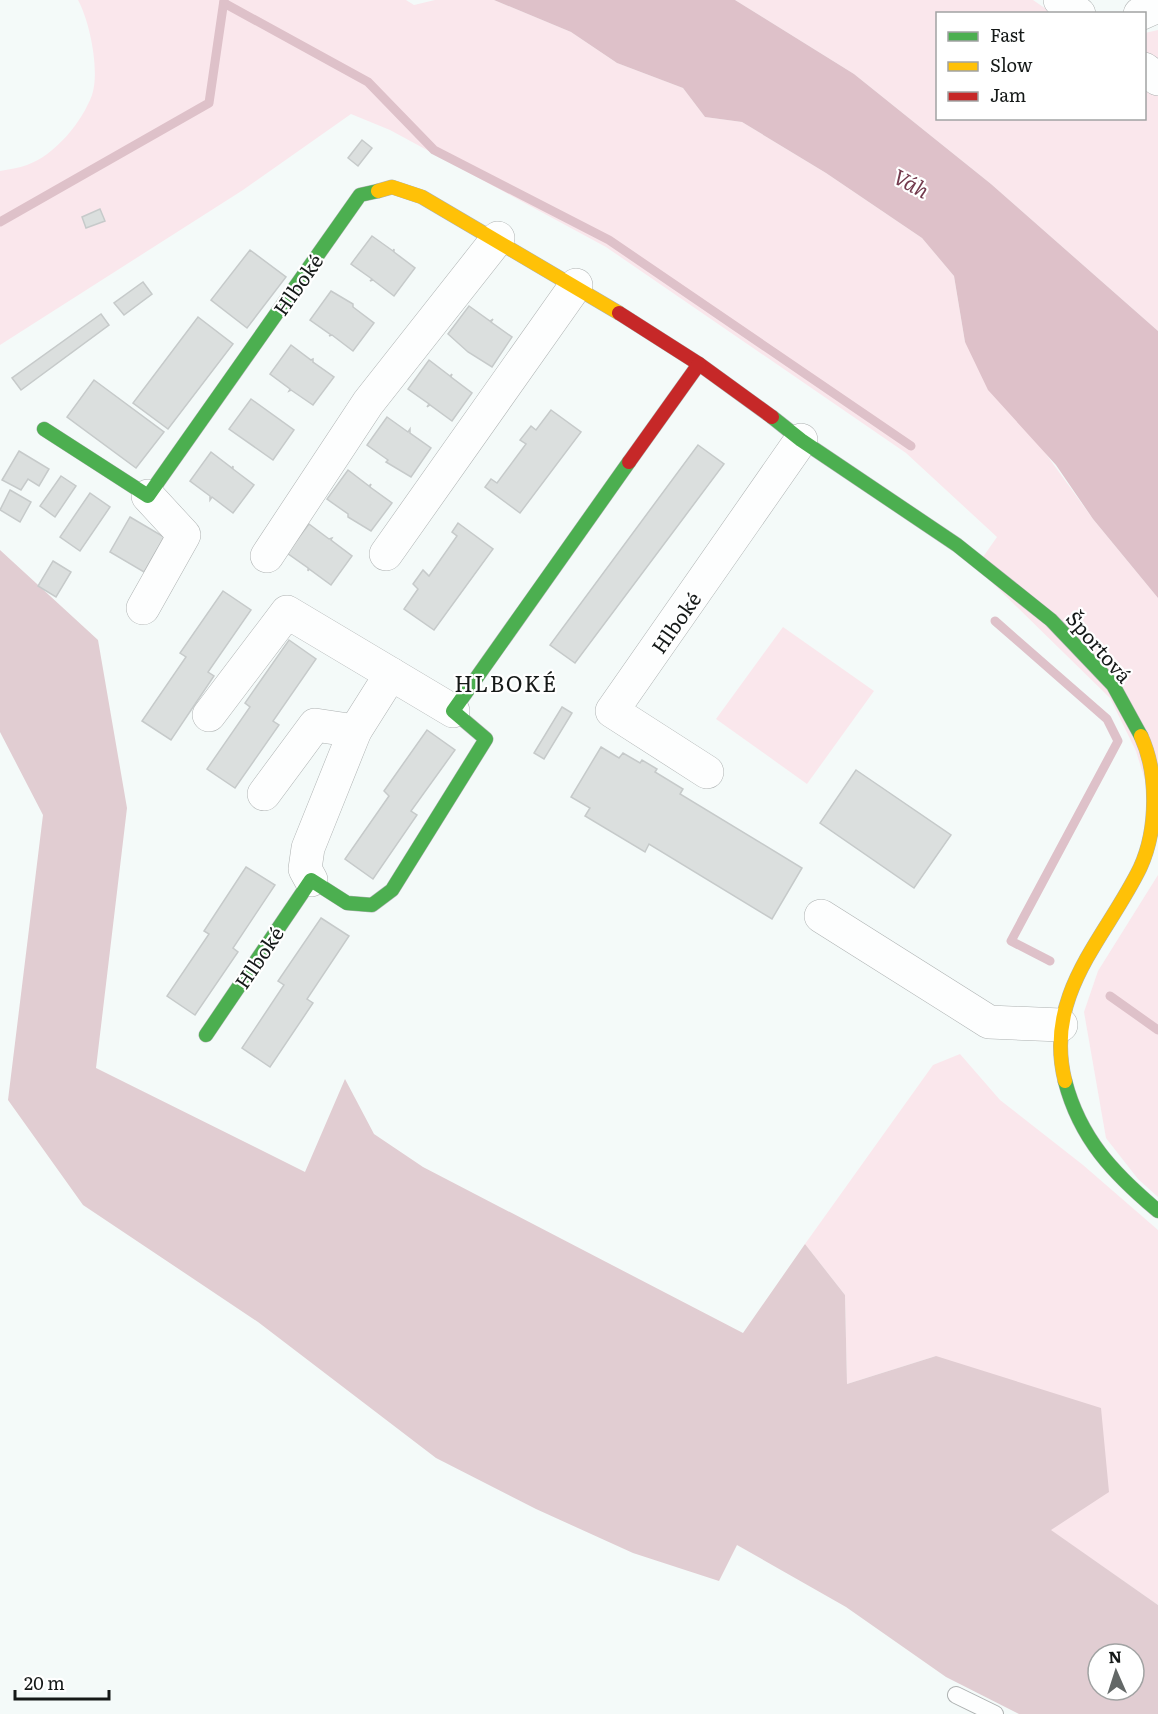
<svg xmlns="http://www.w3.org/2000/svg" width="1158" height="1714" font-family="Literata,serif">
<style>
.green{fill:#fae7ec}
.forest{fill:#e1cdd2;fill-rule:evenodd}
.water{fill:#dec1c9}
.lines{fill:none;stroke-linecap:round;stroke-linejoin:round}
.stream{stroke:#dec1c9;stroke-width:9}
.building{fill:#dbdfde;stroke:#c6caca;stroke-width:1.5}
.lane-casing{stroke:#aeb2b2;stroke-width:18}
.street-casing{stroke:#aeb2b2;stroke-width:34}
.fast-casing{stroke:#aeb2b2;stroke-width:15}
.slow-casing{stroke:#aeb2b2;stroke-width:15}
.jam-casing{stroke:#aeb2b2;stroke-width:15}
.lane{stroke:#fdfefe;stroke-width:16}
.street{stroke:#fdfefe;stroke-width:33}
.fast{stroke:#4caf50;stroke-width:14}
.slow{stroke:#ffc107;stroke-width:14}
.jam{stroke:#c62828;stroke-width:14}
.labels{text-anchor:middle;dominant-baseline:central;stroke-width:4.5;stroke-linejoin:round;paint-order:stroke}
.street-label{font-size:20px;fill:#151918;stroke:#fff}
.water-label{font-size:21px;font-style:italic;fill:#733a4d;stroke:#fff}
.quarter-label{font-size:22px;letter-spacing:1.5px;fill:#151918;stroke:#fff}
</style>
<rect width="100%" height="100%" fill="#f4faf9"/>
<g class="green">
<path d="M78 0H406L414 5 435 0H494L571 32 617 63 683 88 705 117 742 122 826 173 922 238 954 276 965 342 1093 519 1158 598V823L1136 751 1110 698 976 567 997 537 906 453 606 247 390 130 351 114 243 190 0 345V171C9 169 19 168 27 165 55 155 82 122 92 95 100 71 90 22 78 0Z"/>
<polygon points="735,0 1033,0 1052,13 938,14 938,118 1144,118 1145,33 1158,30 1158,331 991,184 854,74"/>
<polygon points="783,627 874,691 807,784 716,719"/>
<polygon points="1158,875 1158,1197 1138,1179 1106,1138 1084,1012 1098,971"/>
<polygon points="960,1054 1000,1100 1083,1165 1158,1230 1158,1605 1050,1530 936,1356 847,1384 845,1295 805,1244 933,1065"/>
</g>
<path class="forest" d="M0 550 98 640 127 808 96 1068 305 1172 345 1079 374 1134 423 1167 743 1333 805 1244 845 1295 847 1384 936 1356 1101 1408 1109 1492 1051 1530 1158 1605V1714H1019L946 1677 846 1607 737 1545 719 1581 633 1553 536 1509 436 1458 258 1322 83 1205 8 1100 43 815 0 732ZM1098 1654H1134V1690H1098Z"/>
<polygon class="water" points="494,0 735,0 854,74 991,184 1158,331 1158,598 1093,519 1056,465 988,390 965,342 954,276 922,238 826,173 742,122 705,117 683,88 617,63 571,32"/>
<g class="lines">
<g class="stream">
<polyline points="224,3 368,82 434,150 609,240 911,446"/>
<polyline points="0,222 209,103 224,0"/>
<polyline points="995,621 1107,719 1118,741 1011,941 1050,961"/>
<polyline points="1110,996 1158,1030"/>
</g>
</g>
<g class="building">
<polygon points="362,140 372,148 358,166 348,158"/>
<polygon points="100,209 105,221 86,228 82,217"/>
<polygon points="372,236 393,251 394,249 394,252 415,268 394,296 373,280 370,281 372,279 351,264"/>
<polygon points="250,250 286,277 247,328 211,300"/>
<polygon points="143,282 152,294 124,315 114,303"/>
<polygon points="331,291 353,304 353,307 374,323 353,351 332,335 329,336 331,335 310,320"/>
<polygon points="469,306 490,321 493,319 491,322 512,337 492,367 468,352 448,334"/>
<polygon points="101,314 109,325 21,390 12,378"/>
<polygon points="198,317 233,344 168,429 133,403"/>
<polygon points="291,345 311,360 313,359 313,362 334,377 313,405 291,390 289,391 290,389 270,374"/>
<polygon points="429,360 450,376 452,374 451,377 472,393 452,421 430,405 427,407 429,404 408,389"/>
<polygon points="94,380 164,432 136,468 67,417"/>
<polygon points="251,399 294,430 273,460 229,429"/>
<polygon points="551,410 581,432 520,513 485,487 491,479 497,483 526,444 520,440 531,426 536,430"/>
<polygon points="387,417 408,432 410,429 410,433 431,448 411,477 386,462 388,460 367,445"/>
<polygon points="698,445 724,464 575,663 550,645"/>
<polygon points="19,451 49,469 39,486 28,479 21,490 2,480"/>
<polygon points="211,452 232,468 233,466 233,469 254,485 233,513 212,497 210,500 210,496 190,481"/>
<polygon points="348,470 369,486 371,484 370,487 392,503 371,531 348,517 348,514 327,499"/>
<polygon points="61,476 76,486 55,517 40,506"/>
<polygon points="10,490 31,502 20,522 0,510"/>
<polygon points="90,493 110,507 80,551 60,537"/>
<polygon points="130,517 164,537 144,572 110,552"/>
<polygon points="458,523 493,549 434,630 404,609 418,589 413,584 423,570 429,576 457,536 452,532"/>
<polygon points="309,524 329,539 332,538 331,540 352,556 331,585 309,569 308,571 308,568 287,553"/>
<polygon points="53,561 71,572 56,597 38,586"/>
<polygon points="223,591 251,610 208,672 214,676 171,740 142,721 186,657 180,653"/>
<polygon points="289,640 316,659 273,721 279,725 235,788 207,769 250,707 245,703"/>
<polygon points="562,707 572,713 544,759 534,753"/>
<polygon points="427,730 455,750 411,811 417,815 373,879 345,859 389,796 384,791"/>
<polygon points="601,747 619,758 623,753 640,763 642,760 657,769 655,772 683,789 680,794 802,868 772,919 649,844 645,852 585,816 590,808 571,797"/>
<polygon points="856,770 951,835 914,888 820,823"/>
<polygon points="246,867 275,885 233,948 238,952 195,1015 167,996 209,934 204,931"/>
<polygon points="321,918 349,936 307,999 313,1003 270,1067 242,1048 284,985 278,981"/>
</g>
<g class="lines">
<defs>
<polyline id="lane" points="956,1695 995,1714"/>
<g id="street">
<polyline points="1060,0 1079,14"/>
<polyline points="1140,14 1158,6"/>
<polyline points="1144,69 1158,79"/>
<polyline points="386,554 576,285"/>
<polyline points="267,556 368,403 498,238"/>
<polyline points="143,608 184,535 148,496"/>
<polyline points="209,715 287,612 453,711"/>
<polyline points="707,772 612,711 801,440"/>
<polyline points="264,794 315,725 355,731"/>
<polyline points="311,880 305,869 308,848 355,731 391,674"/>
<polyline points="821,916 989,1022 1061,1025"/>
</g>
<g id="fast">
<polyline points="772,417 801,440 957,545 1051,620 1113,685 1141,736"/>
<polyline points="44,429 148,496 360,195 378,191"/>
<polyline points="206,1035 311,880 347,903 372,905 392,890 486,739 453,711 629,462"/>
<path d="M1065 1081C1080 1139 1114 1174 1158 1211"/>
</g>
<g id="slow">
<polyline points="378,191 392,187 422,197 619,313"/>
<path d="M1065 1081C1043 994 1106 938 1140 868 1158 829 1158 773 1141 736"/>
</g>
<g id="jam">
<polyline points="619,313 699,364 772,417"/>
<polyline points="629,462 699,364"/>
</g>
</defs>
<use href="#lane" class="lane-casing"/>
<use href="#street" class="street-casing"/>
<use href="#fast" class="fast-casing"/>
<use href="#slow" class="slow-casing"/>
<use href="#jam" class="jam-casing"/>
<use href="#lane" class="lane"/>
<use href="#street" class="street"/>
<use href="#fast" class="fast"/>
<use href="#slow" class="slow"/>
<use href="#jam" class="jam"/>
</g>
<g class="labels">
<g class="street-label">
<text transform="translate(297 284) rotate(-55)">Hlboké</text>
<text transform="translate(675 622) rotate(-55)">Hlboké</text>
<text transform="translate(1100 646) rotate(49)">Športová</text>
<text transform="translate(258 957) rotate(-56)">Hlboké</text>
</g>
<g class="water-label">
<text transform="translate(912 182) rotate(29)">Váh</text>
</g>
<g class="quarter-label">
<text x="506" y="682">HLBOKÉ</text>
</g>
</g>
<rect x="936" y="12" width="210" height="108" fill="#ffffff" stroke="#a1a3a3" stroke-width="1.5"/>
<rect x="948" y="32" width="30" height="9" fill="#4caf50" stroke="#a1a3a3" stroke-width="1.5"/>
<text x="990" y="42" font-size="18" fill="#151918">Fast</text>
<rect x="948" y="62" width="30" height="9" fill="#ffc107" stroke="#a1a3a3" stroke-width="1.5"/>
<text x="990" y="72" font-size="18" fill="#151918">Slow</text>
<rect x="948" y="92" width="30" height="9" fill="#c62828" stroke="#a1a3a3" stroke-width="1.5"/>
<text x="990" y="102" font-size="18" fill="#151918">Jam</text>
<g transform="translate(1116 1672) rotate(357)"><circle r="28" fill="#ffffff" stroke="#a1a3a3" stroke-width="1.5"/>
<path d="M0-4.5L10 22L0 15L-10 22Z" fill="#636867"/>
<text y="-9" font-size="16" font-weight="bold" text-anchor="middle" fill="#151918">N</text>
</g>
<path d="M15 1690v9h94v-9" fill="none" stroke="#151918" stroke-width="3"/>
<text x="24" y="1690" font-size="18" fill="#151918" stroke="#ffffff" stroke-width="4.5" paint-order="stroke">20 m</text>
</svg>
